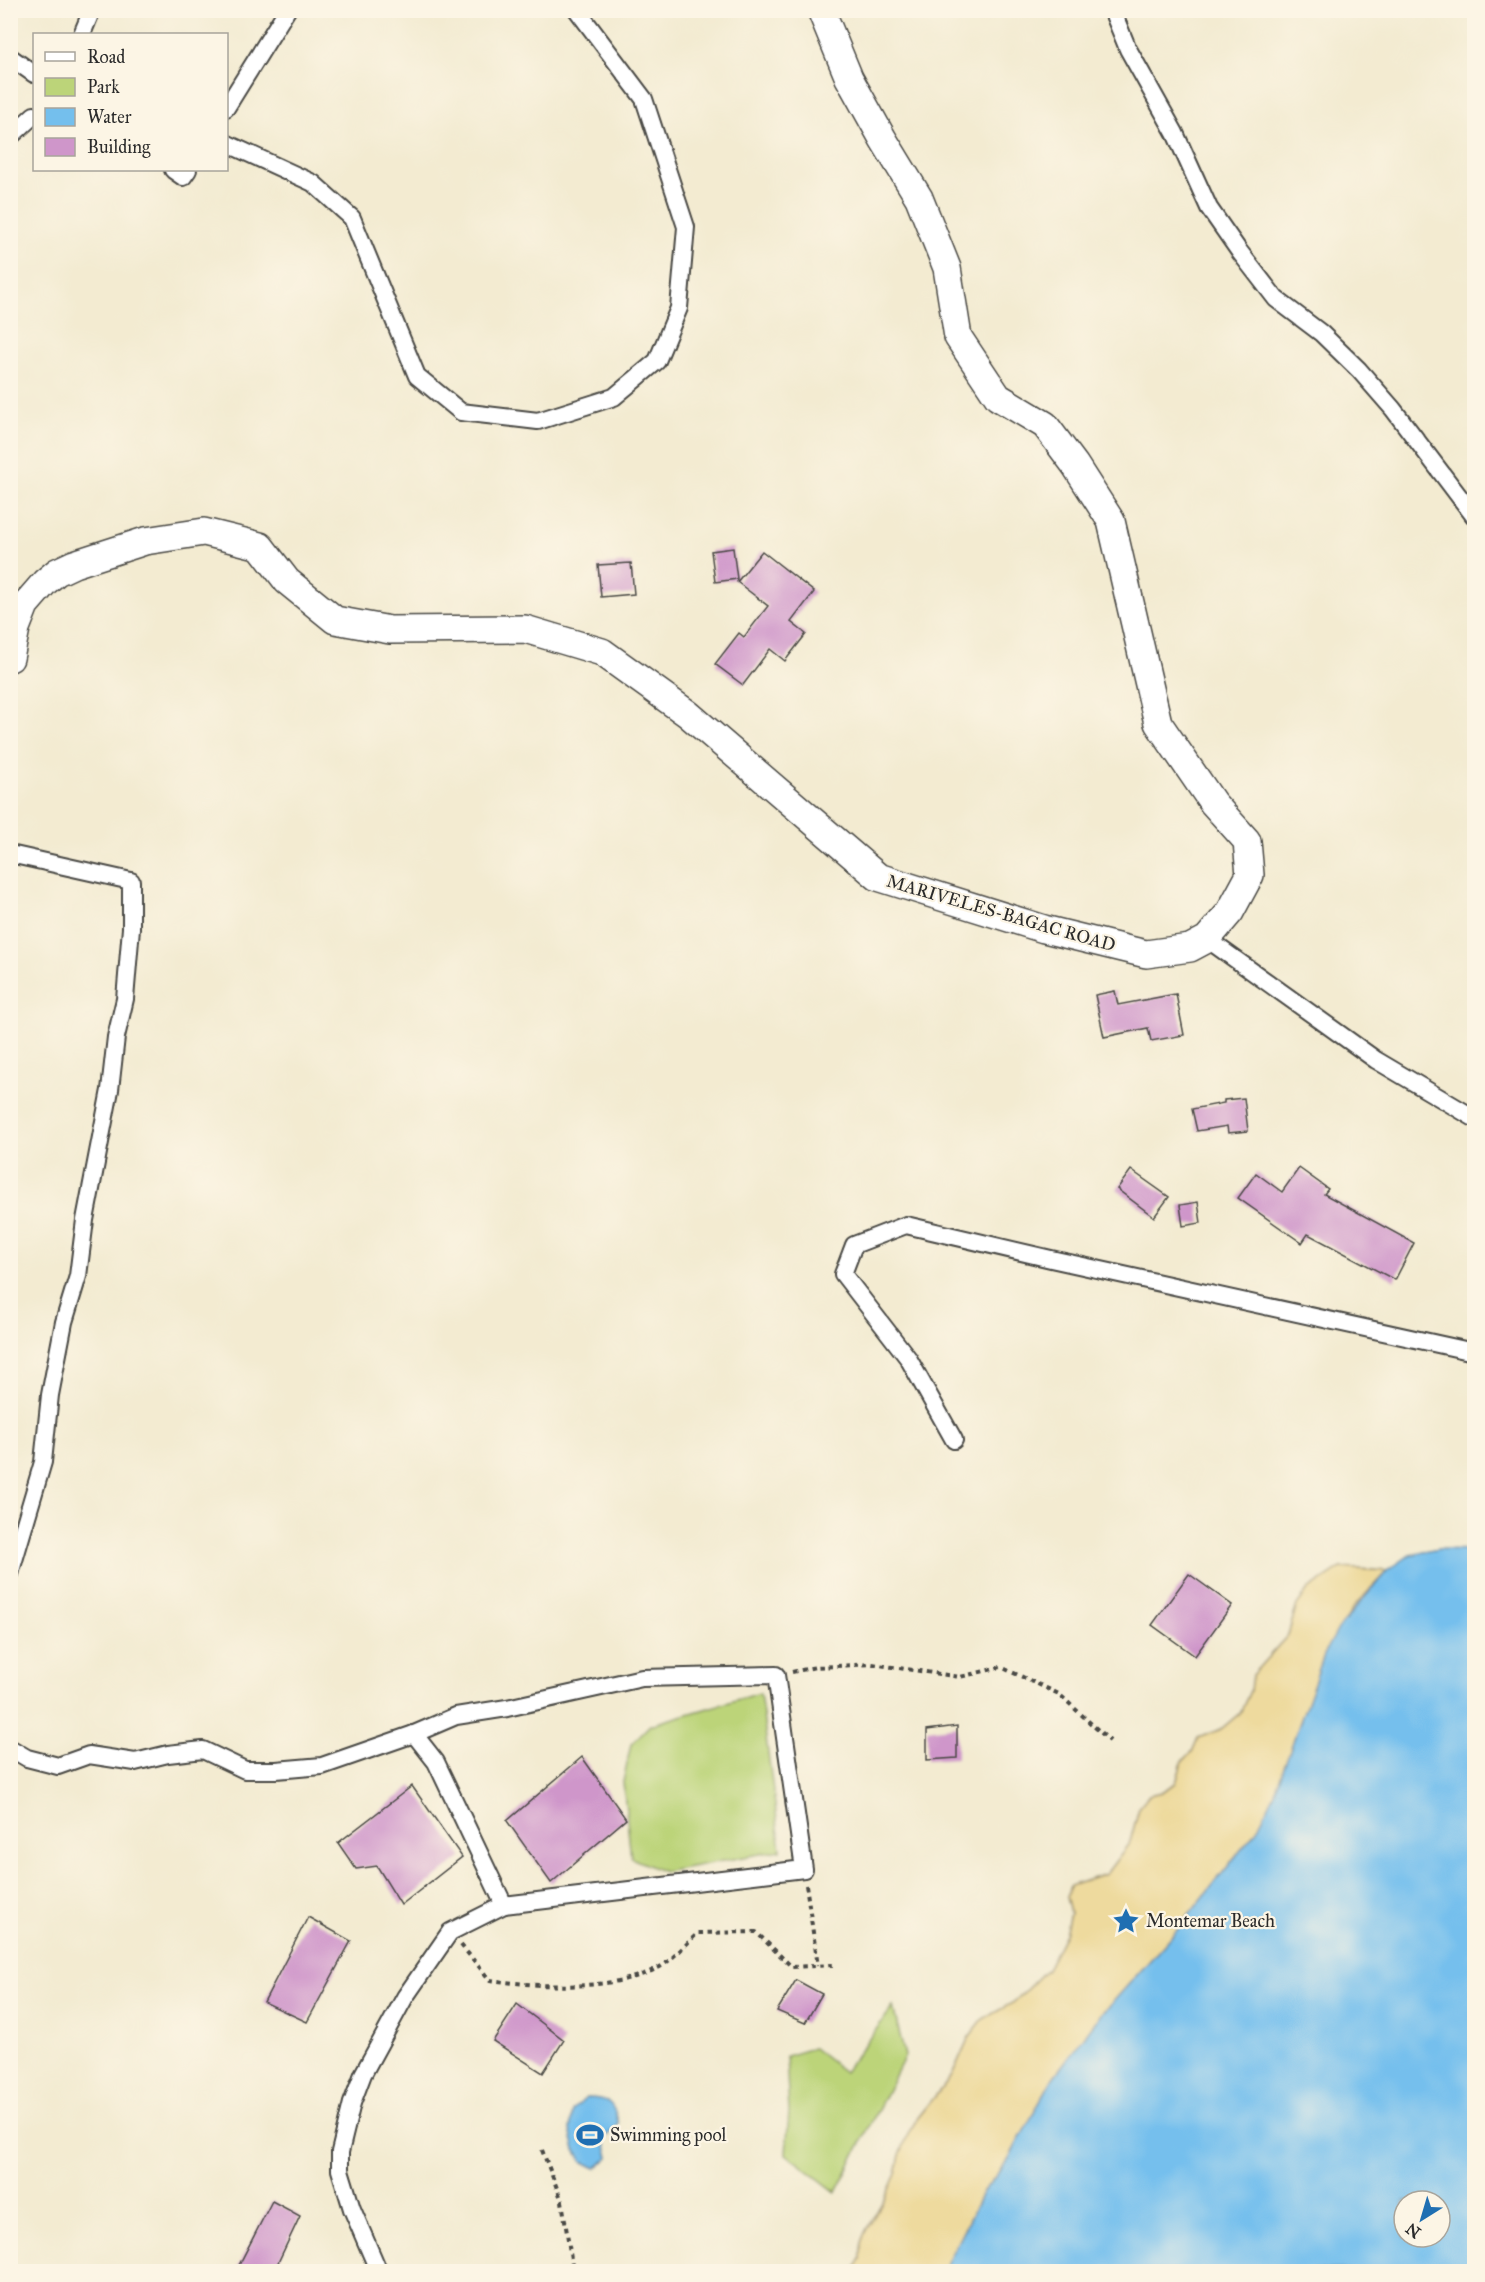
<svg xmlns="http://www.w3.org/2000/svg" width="1485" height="2282" font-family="'IM FELL Great Primer',serif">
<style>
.green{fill:#bcd479;stroke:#748052;stroke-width:1.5}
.sand{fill:#eeda9e;stroke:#8c8264;stroke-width:1.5}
.water{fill:#74bfed;stroke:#50758c;stroke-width:1.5;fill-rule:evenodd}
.building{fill:#cf96ca}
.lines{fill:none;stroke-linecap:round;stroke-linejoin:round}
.street-casing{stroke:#494844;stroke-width:20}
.primary-casing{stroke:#494844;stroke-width:30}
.path{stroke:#494844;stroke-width:4;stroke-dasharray:4.5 4.5;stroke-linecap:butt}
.street{stroke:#fff;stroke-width:16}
.primary{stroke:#fff;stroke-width:27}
.labels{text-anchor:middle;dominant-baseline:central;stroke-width:4.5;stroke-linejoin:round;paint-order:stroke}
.street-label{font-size:18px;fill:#2b2b2b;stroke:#fcf5e5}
.poi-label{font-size:18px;fill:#2b2b2b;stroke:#fcf5e5;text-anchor:start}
</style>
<rect width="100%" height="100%" fill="#fcf5e5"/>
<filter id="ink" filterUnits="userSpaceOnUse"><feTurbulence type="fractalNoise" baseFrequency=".0167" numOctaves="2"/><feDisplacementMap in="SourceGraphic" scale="12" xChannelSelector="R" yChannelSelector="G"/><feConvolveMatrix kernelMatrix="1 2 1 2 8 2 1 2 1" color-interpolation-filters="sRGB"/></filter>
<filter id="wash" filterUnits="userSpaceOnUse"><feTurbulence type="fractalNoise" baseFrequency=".008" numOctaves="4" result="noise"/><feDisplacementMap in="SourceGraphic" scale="24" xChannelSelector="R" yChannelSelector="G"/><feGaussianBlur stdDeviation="1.35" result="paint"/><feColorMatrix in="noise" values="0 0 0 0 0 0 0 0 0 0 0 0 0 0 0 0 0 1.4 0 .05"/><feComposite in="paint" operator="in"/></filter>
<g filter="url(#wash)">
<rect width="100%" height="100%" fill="#f3ebd1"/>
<g class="green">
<polygon points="760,1693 781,1850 664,1872 631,1858 623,1782 631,1744 650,1725"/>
<polygon points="893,2007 905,2056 836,2192 786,2154 789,2112 786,2056 813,2048 844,2072"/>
</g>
<polygon class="sand" points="1341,1568 1387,1571 1353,1608 1324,1655 1274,1795 1256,1831 1178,1929 1096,2021 1053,2078 1008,2160 983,2192 943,2271 853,2272 861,2259 861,2243 865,2232 887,2194 896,2174 900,2155 909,2132 917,2119 952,2075 969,2037 983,2019 1014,2002 1047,1969 1065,1934 1070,1913 1066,1897 1070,1886 1106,1874 1130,1842 1139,1808 1149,1795 1161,1792 1176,1783 1182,1762 1192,1752 1198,1738 1221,1729 1240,1713 1250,1691 1252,1675 1288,1635 1297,1605 1308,1590"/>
<g class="water">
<path d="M1438 1549 1474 1550V2271H943L983 2192 1008 2160 1053 2078 1096 2021 1178 1929 1256 1831 1274 1795 1324 1655 1338 1629 1387 1571 1410 1555ZM1404 2201H1440V2237H1404Z"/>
<path d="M586 2098C610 2098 613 2102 619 2124L604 2139 609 2157 596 2168 582 2161 575 2150 570 2130 573 2110Z"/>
</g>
<g id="blocks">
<g class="building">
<polygon points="733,548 737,579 715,582 711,551"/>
<polygon points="762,551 814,592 791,622 806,634 785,661 770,649 743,685 715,664 739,633 744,637 768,606 737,582"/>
<polygon points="631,563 634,594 601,597 598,565"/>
<polygon points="1115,991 1118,1005 1176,994 1184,1035 1151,1041 1148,1028 1104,1037 1095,995"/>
<polygon points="1244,1098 1248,1131 1228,1133 1227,1126 1197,1131 1192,1109 1224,1103 1224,1100"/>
<polygon points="1299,1168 1328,1189 1324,1194 1414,1243 1395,1280 1308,1234 1302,1243 1238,1198 1256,1173 1282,1192"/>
<polygon points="1131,1170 1169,1197 1154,1217 1117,1189"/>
<polygon points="1198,1202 1201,1223 1183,1226 1180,1205"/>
<polygon points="1189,1574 1232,1605 1195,1656 1152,1625"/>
<polygon points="957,1726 957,1758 927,1760 927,1730"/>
<polygon points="582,1757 626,1819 551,1883 507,1821"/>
<polygon points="412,1786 462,1857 401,1905 377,1866 356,1869 338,1843"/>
<polygon points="308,1917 351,1941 307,2022 264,2002"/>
<polygon points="796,1980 822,1994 805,2023 777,2011"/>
<polygon points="517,2004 564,2040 543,2073 493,2041"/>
<polygon points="272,2201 300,2216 274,2271 236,2271"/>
</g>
</g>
</g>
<g filter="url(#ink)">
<use href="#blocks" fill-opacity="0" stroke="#494844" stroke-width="1.5"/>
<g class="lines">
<defs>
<g id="street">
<polyline points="1112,10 1128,49 1175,133 1209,208 1239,251 1276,299 1321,333 1359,370 1393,409 1474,516"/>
<polyline points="82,34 92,10"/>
<polyline points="10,57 34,74"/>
<polyline points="226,108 287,10"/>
<polyline points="10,137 34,115"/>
<polyline points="226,143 313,183 352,218 417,376 461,412 538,421 614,397 657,361 679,308 686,227 644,99 577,10"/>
<polyline points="173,170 183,177 188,170"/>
<polyline points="10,854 131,881 131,928 125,999 116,1037 110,1090 85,1220 78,1276 64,1322 50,1395 43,1462 10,1574"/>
<polyline points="1207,939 1376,1060 1474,1118"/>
<polyline points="954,1440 908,1358 843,1274 854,1245 906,1225 1051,1259 1474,1352"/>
<polyline points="10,1748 27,1758 58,1766 89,1755 135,1762 168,1754 203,1750 245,1770 276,1770 322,1766 414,1734 456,1716 507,1708 642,1678 776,1675 804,1869 504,1905"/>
<polyline points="379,2272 352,2209 340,2170 340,2152 352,2103 363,2074 405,1997 450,1932 504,1905 436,1762 414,1734"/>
</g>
<polyline id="primary" points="10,658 16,628 25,605 45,582 57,572 74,564 145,541 204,532 260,546 287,581 335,620 390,630 525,629 602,652 688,714 878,877 1044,929 1146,954 1190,948 1207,939 1230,912 1250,875 1247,841 1213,803 1158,723 1111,521 1075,465 1045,425 998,397 958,337 947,268 919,198 883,139 849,78 821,10"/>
</defs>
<use href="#street" class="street-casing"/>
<use href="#primary" class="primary-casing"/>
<g class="path">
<polyline points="792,1672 816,1667 872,1664 960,1677 1001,1667 1059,1694 1110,1741"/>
<polyline points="806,1885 818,1966"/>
<path d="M461 1945 490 1980C542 1987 611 1992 660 1967 673 1959 686 1944 698 1933L756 1932 792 1967 834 1965"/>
<polyline points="542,2150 562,2201 573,2272"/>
</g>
<use href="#street" class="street"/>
<use href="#primary" class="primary"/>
</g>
</g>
<defs>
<symbol id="sight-bare" viewBox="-9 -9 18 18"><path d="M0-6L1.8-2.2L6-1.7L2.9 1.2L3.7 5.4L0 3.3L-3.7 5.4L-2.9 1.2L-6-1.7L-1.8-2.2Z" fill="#1f6fb2" stroke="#fcf5e5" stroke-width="2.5" paint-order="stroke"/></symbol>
<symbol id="stadium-bare" viewBox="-9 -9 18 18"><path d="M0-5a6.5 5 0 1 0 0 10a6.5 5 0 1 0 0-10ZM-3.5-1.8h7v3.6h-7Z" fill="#1f6fb2" stroke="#fcf5e5" stroke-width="2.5" paint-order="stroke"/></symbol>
</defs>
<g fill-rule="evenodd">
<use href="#sight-bare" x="1107" y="1902" width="38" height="38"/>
<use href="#stadium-bare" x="571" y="2116" width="38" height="38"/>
</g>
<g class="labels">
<g class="street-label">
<text transform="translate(1001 913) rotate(16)">MARIVELES-BAGAC ROAD</text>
</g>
<g class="poi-label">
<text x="1146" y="1921">Montemar Beach</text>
<text x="610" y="2135">Swimming pool</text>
</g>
</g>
<rect width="1485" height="2282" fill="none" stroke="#fcf5e5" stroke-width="36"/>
<rect x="33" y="33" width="195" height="138" fill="#fcf5e5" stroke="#a8a49b" stroke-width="1.5"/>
<rect x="45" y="52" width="30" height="9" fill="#ffffff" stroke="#a8a49b" stroke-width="1.5"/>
<text x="87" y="63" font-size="18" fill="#2b2b2b">Road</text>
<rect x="45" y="78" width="30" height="18" fill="#bcd479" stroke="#a8a49b" stroke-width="1.5"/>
<text x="87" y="93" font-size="18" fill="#2b2b2b">Park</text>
<rect x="45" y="108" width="30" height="18" fill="#74bfed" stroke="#a8a49b" stroke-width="1.5"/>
<text x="87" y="123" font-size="18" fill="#2b2b2b">Water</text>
<rect x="45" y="138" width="30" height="18" fill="#cf96ca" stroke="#a8a49b" stroke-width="1.5"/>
<text x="87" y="153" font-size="18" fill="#2b2b2b">Building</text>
<g transform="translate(1422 2219) rotate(217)"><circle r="28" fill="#fcf5e5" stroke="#a8a49b" stroke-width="1.5"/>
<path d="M0-4.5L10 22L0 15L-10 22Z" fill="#1f6fb2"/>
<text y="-9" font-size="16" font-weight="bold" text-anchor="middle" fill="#2b2b2b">N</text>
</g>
</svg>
